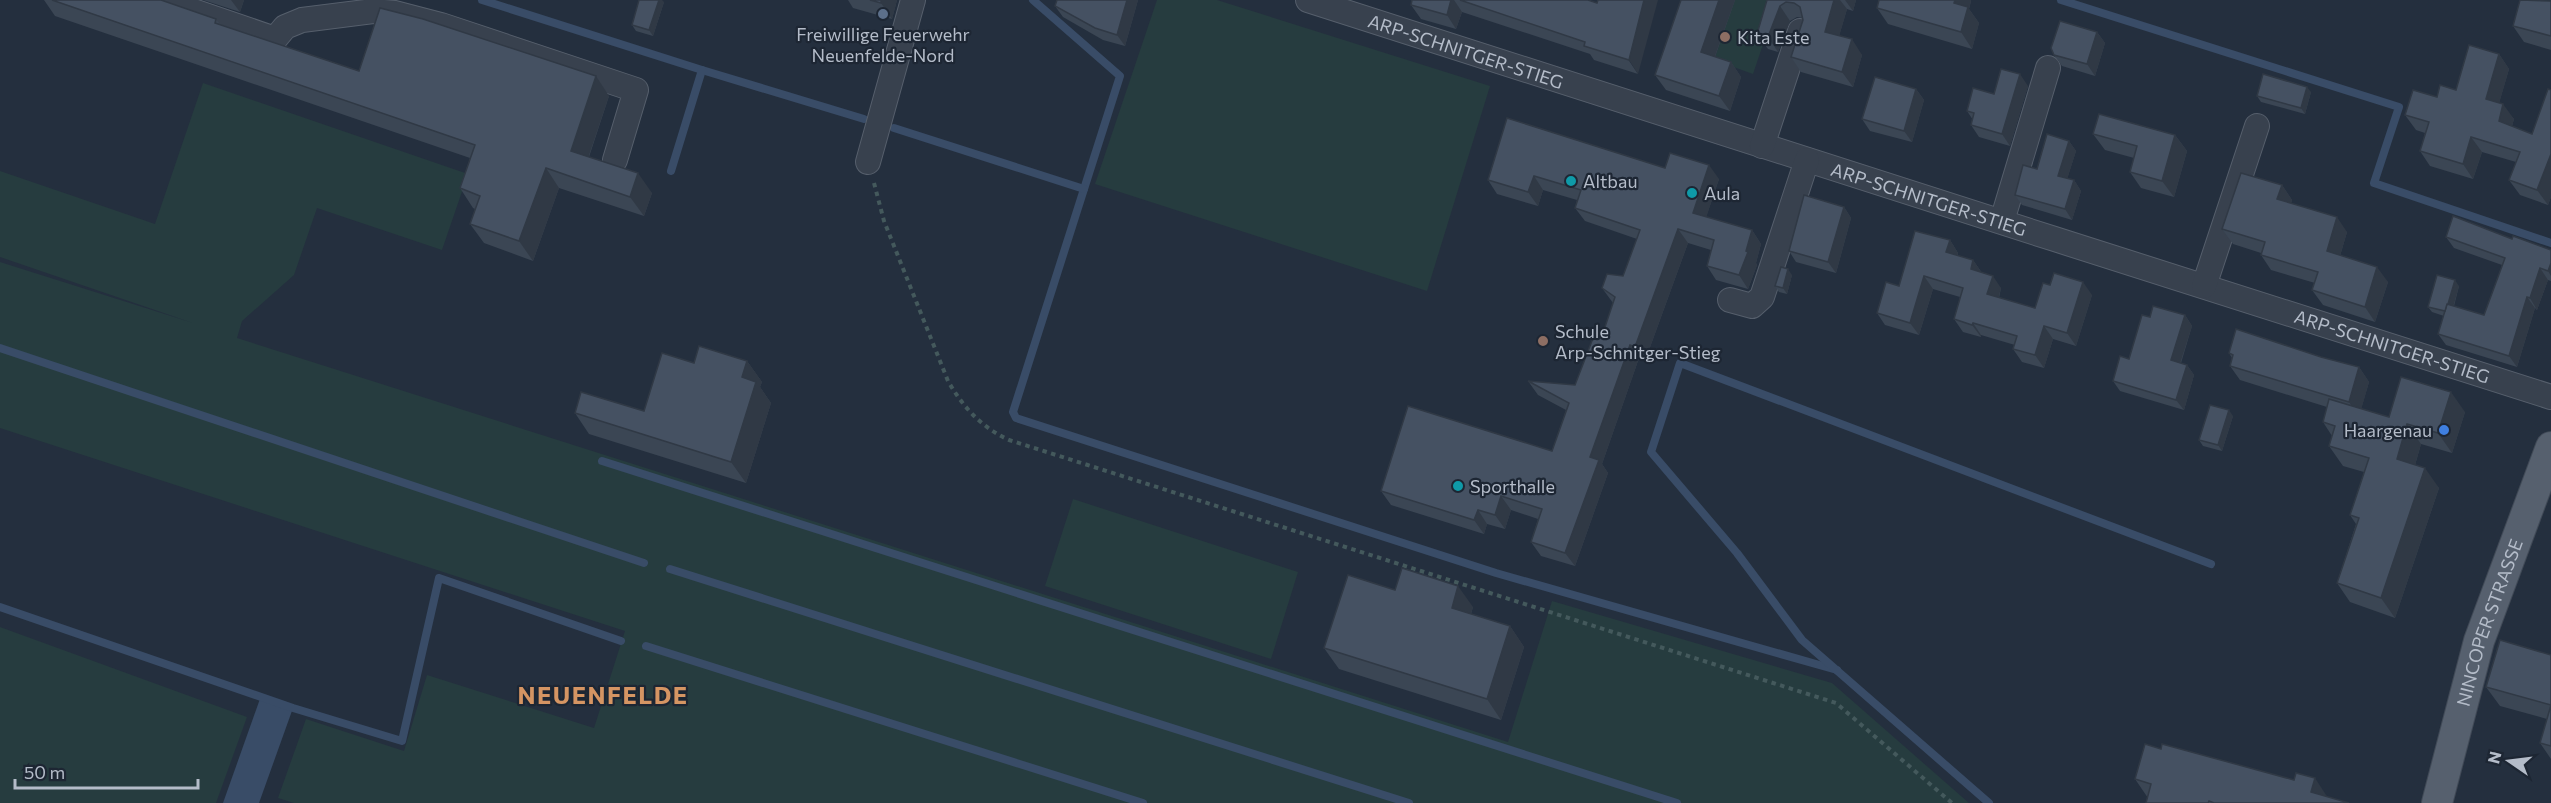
<svg xmlns="http://www.w3.org/2000/svg" width="2551" height="803" font-family="Commissioner,sans-serif">
<style>
.green{fill:#263c3f}
.water{fill:#394c67}
.lines{fill:none;stroke-linecap:round;stroke-linejoin:round}
.stream{stroke:#394c67;stroke-width:8}
.minor-casing{stroke:#565f6c;stroke-width:26}
.major-casing{stroke:#414a57;stroke-width:32}
.path{stroke:#44595c;stroke-width:4;stroke-dasharray:4.5 4.5;stroke-linecap:butt}
.minor{stroke:#38414e;stroke-width:24}
.major{stroke:#56606e;stroke-width:30}
.wall{fill:#3b4654}
.shaded-wall{fill:#303945}
.building{fill:#455162;stroke:#303945;stroke-width:1.5}
.service-dot{fill:#5c6f8a;stroke:#1d2633;stroke-width:2}
.education-dot{fill:#8d6e63;stroke:#1d2633;stroke-width:2}
.culture-dot{fill:#0f9aa8;stroke:#1d2633;stroke-width:2}
.shop-dot{fill:#3f7fe0;stroke:#1d2633;stroke-width:2}
.labels{text-anchor:middle;dominant-baseline:central;stroke-width:4.5;stroke-linejoin:round;paint-order:stroke}
.poi-label{font-size:18px;fill:#b4bcc9;stroke:#1d2633;text-anchor:start}
.street-label{font-size:18px;fill:#b4bcc9;stroke:#1d2633}
.district-label{font-size:24px;font-weight:bold;letter-spacing:1.5px;fill:#d59563;stroke:#1d2633}
</style>
<rect width="100%" height="100%" fill="#242f3e"/>
<g class="green">
<polygon points="1157,0 1217,0 1490,86 1427,291 1095,184"/>
<polygon points="1726,0 1778,0 1753,74 1714,60 1732,7"/>
<polygon points="203,83 468,174 442,250 317,208 294,275 242,321 237,338 1508,742 1552,601 1832,683 1969,803 294,803 278,798 306,719 404,751 427,675 594,728 625,631 0,428 0,262 193,323 0,257 0,171 155,224"/>
<polygon points="1073,499 1298,572 1271,659 1045,586"/>
<polygon points="0,627 247,717 216,803 0,803"/>
</g>
<polygon class="water" points="261,696 293,708 259,803 223,803"/>
<g class="lines">
<g class="stream">
<polyline points="482,0 702,70 864,119"/>
<polyline points="1033,0 1120,76 1013,412 1016,418 1496,573 1837,670"/>
<polyline points="2061,0 2399,107 2374,183 2551,243"/>
<polyline points="894,128 1084,189"/>
<polyline points="671,171 702,70"/>
<polyline points="0,348 644,563"/>
<polyline points="602,461 1677,803"/>
<polyline points="670,569 1409,803"/>
<polyline points="0,607 293,708 402,741 439,578 621,641"/>
<polyline points="646,646 1143,803"/>
<polyline points="1989,803 1802,640 1737,553 1651,452 1680,363 2211,564"/>
</g>
<defs>
<g id="minor">
<polyline points="161,0 275,39 285,27 302,20 373,11 395,13 441,25 636,90 615,160"/>
<path id="s1" d="M1308 0C1721 135 2137 264 2551 397"/>
<polyline points="1762,146 1800,31"/>
<polyline points="868,162 913,0"/>
<polyline points="2002,221 2048,68"/>
<polyline points="2204,286 2257,126"/>
<polyline points="1730,300 1752,306 1762,297 1807,160"/>
</g>
<g id="major">
<path id="s2" d="M2437 803 2479 641 2551 447"/>
</g>
</defs>
<use href="#minor" class="minor-casing"/>
<use href="#major" class="major-casing"/>
<path class="path" d="M874 183 884 221 948 381C963 407 981 427 1009 440L1836 703 1952 803"/>
<use href="#minor" class="minor"/>
<use href="#major" class="major"/>
</g>
<g class="wall">
<polygon points="44,0 52,0 216,19 220,24 359,71 609,96 589,157 652,193 644,216 559,188 533,261 484,243 470,224 475,209 473,208 460,188 470,158 55,16"/>
<polygon points="203,0 244,0 240,12"/>
<polygon points="848,0 897,0 892,19 853,8"/>
<polygon points="1057,0 1138,0 1125,46 1103,40 1063,17 1055,6"/>
<polygon points="1412,0 1588,0 1638,74 1594,60 1590,54 1462,12 1456,29 1421,19 1411,5"/>
<polygon points="1681,0 1735,0 1715,57 1731,62 1741,77 1730,111 1666,90 1655,75"/>
<polygon points="1767,0 1856,0 1853,11 1847,9 1839,36 1862,55 1853,87 1801,72 1791,57 1803,20 1803,18 1797,17 1790,21 1778,52 1768,49 1757,34"/>
<polygon points="1879,0 1970,0 1971,1 1969,9 1979,23 1972,49 1888,24 1877,8"/>
<polygon points="2551,1 2551,50 2524,42 2513,26"/>
<polygon points="664,2 653,36 636,31 632,25"/>
<polygon points="2097,32 2105,43 2095,76 2062,66 2054,55"/>
<polygon points="2499,54 2509,69 2499,103 2514,119 2512,126 2532,134 2551,90 2551,197 2548,205 2520,195 2509,180 2516,162 2482,152 2473,179 2430,166 2420,151 2425,133 2416,130 2405,115 2437,97 2456,90"/>
<polygon points="2028,86 2010,146 1979,137 1971,125 1973,120 1967,111"/>
<polygon points="1916,89 1924,100 1912,142 1870,131 1862,119"/>
<polygon points="2311,92 2305,114 2261,102 2257,96"/>
<polygon points="2093,134 2175,135 2187,151 2174,197 2141,188 2130,172 2134,158 2105,150"/>
<polygon points="2069,141 2076,151 2067,179 2074,180 2081,191 2072,220 2022,205 2015,195 2037,169"/>
<polygon points="1665,168 1719,179 1706,217 1752,230 1761,244 1756,263 1757,265 1748,289 1716,280 1707,266 1711,250 1688,243 1645,361 1639,358 1602,464 1608,473 1575,566 1541,556 1531,542 1538,519 1511,510 1505,529 1487,524 1484,534 1391,505 1381,491 1552,451 1566,410 1538,395 1528,381 1575,385 1602,336 1613,303 1602,288 1623,276 1637,239 1585,221 1575,208 1577,200 1543,190 1538,206 1497,194 1488,180"/>
<polygon points="2282,185 2292,200 2291,203 2347,232 2340,256 2388,282 2375,322 2323,305 2312,290 2315,283 2271,270 2261,255 2261,253 2233,244 2222,229"/>
<polygon points="1844,207 1851,218 1836,273 1796,262 1789,251"/>
<polygon points="2446,237 2512,239 2551,250 2551,281 2548,280 2537,310 2535,308 2517,367 2446,345 2438,334 2444,316 2432,312 2428,307 2459,286 2454,306 2484,315 2502,265 2454,248"/>
<polygon points="1950,240 1958,253 1958,256 1973,260 1982,273 2001,288 1999,298 2035,308 2050,285 2092,295 2076,346 2053,339 2044,368 2022,362 2013,349 2015,345 1981,335 1981,337 1963,332 1954,319 1960,297 1933,289 1919,335 1885,325 1877,313 1899,286"/>
<polygon points="1792,275 1787,294 1779,292 1775,286"/>
<polygon points="2185,315 2192,326 2181,363 2187,365 2194,375 2184,410 2120,391 2113,381 2129,359 2150,317"/>
<polygon points="2229,353 2321,357 2359,367 2369,382 2361,409 2389,417 2465,412 2452,453 2421,444 2415,465 2439,488 2395,618 2350,602 2337,583 2356,524 2350,515 2364,472 2343,466 2329,446 2332,436 2323,422 2327,407 2240,380 2230,366 2232,358"/>
<polygon points="747,361 762,382 760,387 771,403 746,483 589,434 575,413 644,411 694,363"/>
<polygon points="2233,416 2222,451 2203,446 2199,440"/>
<polygon points="1395,590 1473,607 1471,614 1510,626 1524,647 1501,720 1339,669 1324,648"/>
<polygon points="2551,655 2551,759 2540,743 2547,719 2500,706 2486,687"/>
<polygon points="2135,779 2328,797 2349,803 2146,803 2148,798"/>
</g>
<g class="shaded-wall">
<polygon points="231,0 244,0 240,12"/>
<polygon points="659,0 662,0 664,2 653,36 649,30"/>
<polygon points="881,0 897,0 892,19 881,3"/>
<polygon points="1127,0 1138,0 1125,46 1117,35"/>
<polygon points="1451,0 1454,0 1462,12 1456,29 1447,15"/>
<polygon points="1644,0 1658,0 1638,74 1629,60"/>
<polygon points="1719,0 1735,0 1711,67 1701,52"/>
<polygon points="1834,0 1840,0 1847,9 1836,47 1825,32"/>
<polygon points="1845,0 1856,0 1853,11"/>
<polygon points="1955,0 1970,0 1971,1 1969,9 1979,23 1972,49 1961,32 1954,3"/>
<polygon points="1780,6 1790,21 1778,52 1768,37"/>
<polygon points="2097,32 2105,43 2095,76 2087,64"/>
<polygon points="1852,39 1862,55 1853,87 1842,72"/>
<polygon points="2499,54 2509,69 2496,114 2486,99"/>
<polygon points="1731,62 1741,77 1730,111 1719,96"/>
<polygon points="2020,74 2028,86 2010,146 2002,134"/>
<polygon points="596,76 609,96 584,170 571,151"/>
<polygon points="2307,87 2311,92 2305,114 2301,108"/>
<polygon points="1916,89 1924,100 1912,142 1904,131"/>
<polygon points="2503,104 2514,119 2509,136 2499,121"/>
<polygon points="2175,135 2187,151 2174,197 2162,181"/>
<polygon points="2471,137 2482,152 2473,179 2463,164"/>
<polygon points="2069,141 2076,151 2065,186 2058,176"/>
<polygon points="2551,154 2551,197 2548,205 2537,190"/>
<polygon points="1709,165 1719,179 1703,227 1693,213"/>
<polygon points="546,168 559,188 533,261 519,241"/>
<polygon points="638,173 652,193 644,216 630,197"/>
<polygon points="1534,176 1543,190 1538,206 1528,192"/>
<polygon points="2074,180 2081,191 2072,220 2065,209"/>
<polygon points="2282,185 2292,200 2288,214 2277,199"/>
<polygon points="1844,207 1851,218 1836,273 1828,262"/>
<polygon points="2337,217 2347,232 2337,266 2327,251"/>
<polygon points="1678,229 1688,243 1645,361 1635,347"/>
<polygon points="1752,230 1761,244 1756,263 1757,265 1748,289 1739,275"/>
<polygon points="1950,240 1958,253 1955,265 1946,252"/>
<polygon points="1973,260 1982,273 1971,269"/>
<polygon points="2551,263 2551,276 2548,271"/>
<polygon points="2377,267 2388,282 2375,322 2365,307"/>
<polygon points="2540,268 2548,280 2537,310 2530,298"/>
<polygon points="1788,269 1792,275 1787,294 1783,288"/>
<polygon points="1924,276 1933,289 1919,335 1910,323"/>
<polygon points="1993,276 2001,288 1996,307 1987,294"/>
<polygon points="2455,280 2459,286 2450,318 2446,312"/>
<polygon points="2083,282 2092,295 2076,346 2067,333"/>
<polygon points="2527,297 2535,308 2517,367 2509,356"/>
<polygon points="2185,315 2192,326 2178,370 2171,360"/>
<polygon points="1973,323 1981,335 1981,337 1972,325"/>
<polygon points="2044,326 2053,339 2044,368 2035,355"/>
<polygon points="1630,345 1639,358 1602,464 1608,473 1575,566 1565,553 1590,457"/>
<polygon points="747,361 762,382 760,387 771,403 746,483 731,462 742,377"/>
<polygon points="2187,365 2194,375 2184,410 2176,400"/>
<polygon points="2359,367 2369,382 2359,417 2349,402"/>
<polygon points="2451,392 2465,412 2452,453 2438,433"/>
<polygon points="2229,410 2233,416 2222,451 2218,445"/>
<polygon points="2407,424 2421,444 2411,479 2397,459"/>
<polygon points="2425,468 2439,488 2395,618 2381,598"/>
<polygon points="1501,496 1511,510 1505,529 1495,515"/>
<polygon points="1478,510 1487,524 1484,534 1474,520"/>
<polygon points="1458,586 1473,607 1466,629 1452,608"/>
<polygon points="1510,626 1524,647 1501,720 1487,699"/>
<polygon points="2315,778 2328,798 2311,792"/>
</g>
<g class="building">
<polygon points="52,0 161,0 216,19 215,23 359,71 380,8 423,19 596,76 571,151 638,173 630,197 546,168 519,241 470,224 480,196 460,188 475,145"/>
<polygon points="639,0 659,0 649,30 632,25"/>
<polygon points="870,0 881,0 881,3"/>
<polygon points="1057,0 1127,0 1117,35 1095,28 1055,6"/>
<polygon points="1412,0 1451,0 1447,15 1411,5"/>
<polygon points="1460,0 1588,0 1597,3 1598,0 1644,0 1629,60 1584,46 1585,42"/>
<polygon points="1681,0 1719,0 1701,52 1731,62 1719,96 1655,75"/>
<polygon points="1767,0 1834,0 1825,32 1852,39 1842,72 1791,57 1803,20 1800,7 1794,3 1786,2 1780,6 1768,37 1757,34"/>
<polygon points="1879,0 1955,0 1954,3 1968,7 1961,32 1877,8"/>
<polygon points="2520,0 2551,1 2551,36 2513,26"/>
<polygon points="2060,21 2097,32 2087,64 2054,55 2051,48"/>
<polygon points="2469,45 2499,54 2486,99 2503,104 2499,121 2532,134 2548,89 2551,90 2551,154 2537,190 2509,180 2520,152 2471,137 2463,164 2420,151 2429,122 2405,115 2413,90 2437,97 2440,85 2456,90"/>
<polygon points="2001,69 2020,74 2002,134 1971,125 1974,113 1967,111 1973,88 1994,94"/>
<polygon points="2263,74 2307,87 2301,108 2257,96"/>
<polygon points="1875,77 1916,89 1904,131 1862,119"/>
<polygon points="2099,114 2175,135 2162,181 2130,172 2137,146 2093,134"/>
<polygon points="1507,118 1665,168 1670,153 1709,165 1693,213 1752,230 1746,251 1748,252 1739,275 1707,266 1714,240 1678,229 1635,347 1630,345 1590,457 1599,460 1565,553 1531,542 1542,509 1501,496 1495,515 1478,510 1474,520 1381,491 1408,406 1552,451 1569,403 1528,381 1575,385 1595,333 1602,336 1615,297 1602,288 1607,274 1623,276 1640,230 1575,208 1581,190 1534,176 1528,192 1488,180"/>
<polygon points="2047,134 2069,141 2058,176 2074,180 2065,209 2015,195 2023,165 2037,169"/>
<polygon points="2241,173 2282,185 2277,199 2337,217 2327,251 2377,267 2365,307 2312,290 2318,272 2261,255 2265,242 2222,229"/>
<polygon points="1804,195 1844,207 1828,262 1789,251"/>
<polygon points="2453,216 2512,239 2513,236 2551,250 2551,263 2548,271 2540,268 2530,298 2527,297 2509,356 2438,334 2447,304 2484,315 2505,258 2446,237"/>
<polygon points="1915,231 1950,240 1946,252 1973,260 1971,269 1993,276 1987,294 2035,308 2043,283 2050,285 2054,273 2083,282 2067,333 2044,326 2035,355 2013,349 2017,336 1973,323 1972,325 1954,319 1963,288 1924,276 1910,323 1877,313 1886,282 1899,286"/>
<polygon points="1781,267 1788,269 1783,288 1775,286"/>
<polygon points="2437,275 2455,280 2448,304 2447,304 2445,311 2428,307"/>
<polygon points="2153,306 2185,315 2171,360 2187,365 2176,400 2113,381 2120,356 2129,359 2142,315 2150,317"/>
<polygon points="2236,329 2321,357 2359,367 2349,402 2230,366 2233,355 2229,353"/>
<polygon points="699,346 747,361 742,377 756,382 731,462 575,413 581,392 644,411 662,353 694,363"/>
<polygon points="2401,377 2451,392 2438,433 2407,424 2397,459 2425,468 2381,598 2337,583 2359,518 2350,515 2369,458 2329,446 2335,426 2323,422 2329,399 2389,417"/>
<polygon points="2210,405 2229,410 2218,445 2199,440"/>
<polygon points="1402,568 1458,586 1452,608 1510,626 1487,699 1324,648 1348,575 1395,590"/>
<polygon points="2500,640 2551,655 2551,746 2540,743 2551,705 2486,687"/>
<polygon points="2145,744 2161,749 2162,744 2294,780 2296,773 2315,778 2311,792 2349,803 2214,803 2209,801 2208,803 2146,803 2151,784 2135,779"/>
</g>
<circle class="service-dot" cx="883" cy="14" r="6"/>
<g class="education-dot">
<circle cx="1725" cy="37" r="6"/>
<circle cx="1543" cy="341" r="6"/>
</g>
<g class="culture-dot">
<circle cx="1571" cy="181" r="6"/>
<circle cx="1692" cy="193" r="6"/>
<circle cx="1458" cy="486" r="6"/>
</g>
<circle class="shop-dot" cx="2444" cy="430" r="6"/>
<g class="labels">
<g class="poi-label">
<text x="883" y="34" text-anchor="middle">Freiwillige Feuerwehr<tspan x="883" dy="21">Neuenfelde-Nord</tspan></text>
<text x="1737" y="37">Kita Este</text>
<text x="1583" y="181">Altbau</text>
<text x="1704" y="193">Aula</text>
<text x="1555" y="331">Schule<tspan x="1555" dy="21">Arp-Schnitger-Stieg</tspan></text>
<text x="2432" y="430" text-anchor="end">Haargenau</text>
<text x="1470" y="486">Sporthalle</text>
</g>
<g class="street-label">
<text stroke="none"><textPath href="#s1" startOffset="166">ARP-SCHNITGER-STIEG</textPath></text>
<text stroke="none"><textPath href="#s1" startOffset="652">ARP-SCHNITGER-STIEG</textPath></text>
<text stroke="none"><textPath href="#s1" startOffset="1138">ARP-SCHNITGER-STIEG</textPath></text>
<text stroke="none"><textPath href="#s2" startOffset="188">NINCOPER STRASSE</textPath></text>
</g>
<g class="district-label">
<text x="603" y="694">NEUENFELDE</text>
</g>
</g>
<g transform="translate(2509 761) rotate(284)" stroke="#1d2633" stroke-width="4.5" paint-order="stroke">
<path d="M0-4.5L10 22L0 15L-10 22Z" fill="#b4bcc9"/>
<text y="-9" font-size="16" font-weight="bold" text-anchor="middle" fill="#b4bcc9">N</text>
</g>
<path d="M15 779v9h183v-9" fill="none" stroke="#b4bcc9" stroke-width="3"/>
<text x="24" y="779" font-size="18" fill="#b4bcc9" stroke="#1d2633" stroke-width="4.5" paint-order="stroke">50 m</text>
</svg>
